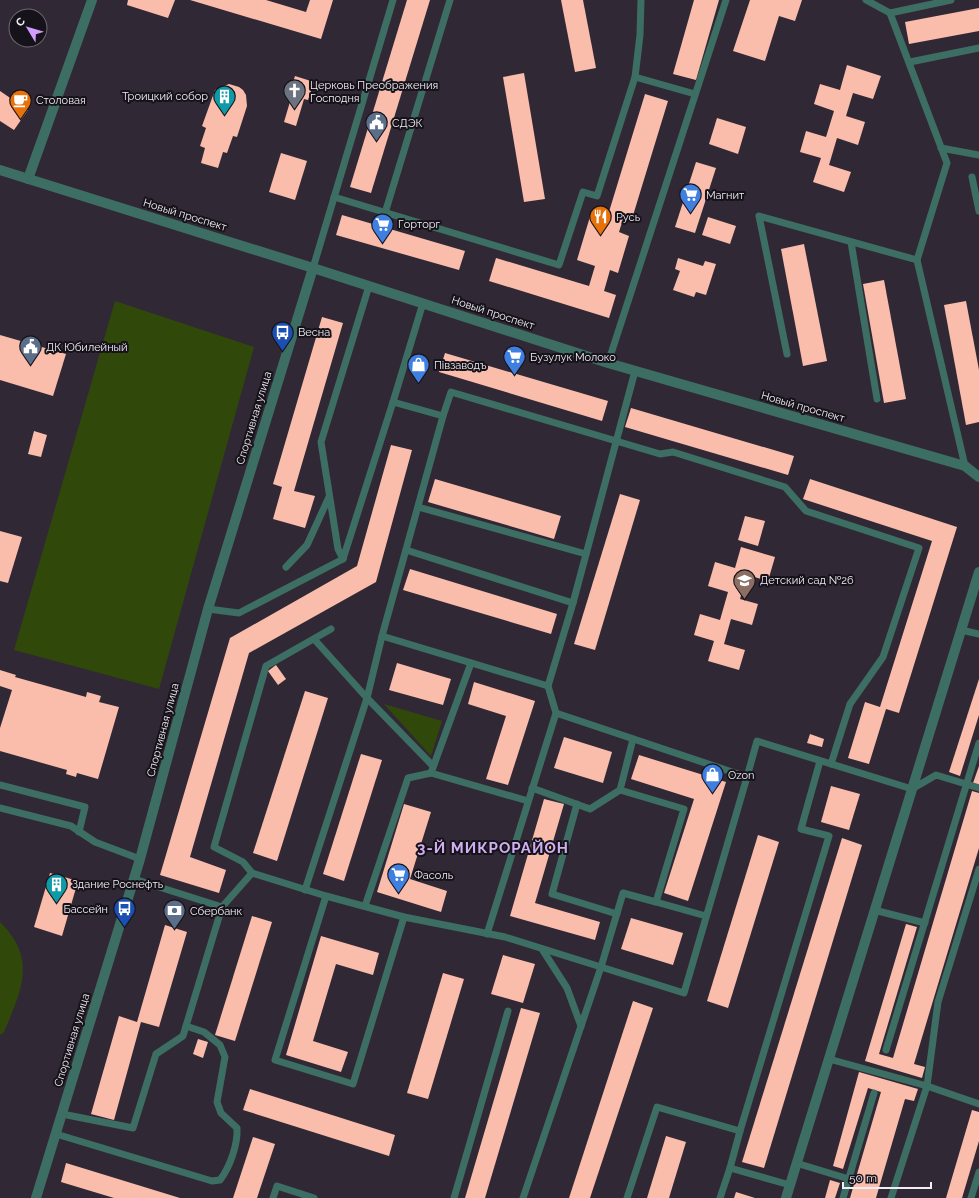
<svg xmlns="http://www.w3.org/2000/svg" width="979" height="1198" font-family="Raleway,sans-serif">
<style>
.green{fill:#304809}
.building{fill:#fabdab}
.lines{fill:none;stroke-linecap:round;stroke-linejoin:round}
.service{stroke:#3d6e63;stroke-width:7}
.minor{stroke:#3d6e63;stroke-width:10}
.tertiary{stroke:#3d6e63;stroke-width:10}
.labels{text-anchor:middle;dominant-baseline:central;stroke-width:4;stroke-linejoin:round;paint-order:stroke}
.poi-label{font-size:11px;fill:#f2ecf5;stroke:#161219;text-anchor:start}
.street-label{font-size:11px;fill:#f2ecf5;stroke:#161219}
.district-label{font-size:15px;font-weight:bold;letter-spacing:1px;fill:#cfaef1;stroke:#161219}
</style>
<rect width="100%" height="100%" fill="#312836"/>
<g class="green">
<polygon points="115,301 254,347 159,689 14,650"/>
<polygon points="384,704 442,721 431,756"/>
<path d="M0 922C38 959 21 991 4 1032L0 1035Z"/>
</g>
<g class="building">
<polygon points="128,0 175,0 168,18 127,5"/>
<polygon points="190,0 266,0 306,12 310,0 333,0 321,39"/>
<polygon points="407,0 430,0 371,193 350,187"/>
<polygon points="561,0 583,0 596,68 575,72"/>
<polygon points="694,0 719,0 696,80 673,74"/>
<polygon points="750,0 802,0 795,21 779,16 765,61 733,51"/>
<polygon points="979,8 979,31 909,44 905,22"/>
<polygon points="847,65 881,76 873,99 853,93 846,116 865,122 858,145 837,138 829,165 851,172 844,192 813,182 821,158 800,152 806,131 826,137 834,111 814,104 820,84 840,90"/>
<polygon points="524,73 545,199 524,202 503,77"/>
<polygon points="295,76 314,82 308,100 304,99 296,126 284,122 292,95 289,94"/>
<polygon points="229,84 239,87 243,90 246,95 247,106 237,137 233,136 227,153 223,152 218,168 201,163 205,148 200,146 206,128 202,126 215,90"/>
<polygon points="0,91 28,110 14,130 0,121"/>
<polygon points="645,94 668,101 631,222 623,219 619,232 629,236 618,273 610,270 604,291 616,295 609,318 489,281 496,258 589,286 595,266 577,260 592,210 608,215"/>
<polygon points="717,118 746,127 738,154 709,144"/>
<polygon points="281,153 307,161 295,200 269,192"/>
<polygon points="696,162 716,168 695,233 675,227"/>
<polygon points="342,215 465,251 459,270 336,235"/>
<polygon points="708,217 736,226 730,244 702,235"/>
<polygon points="804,244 827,361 803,366 781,249"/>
<polygon points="678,258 703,266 705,261 716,264 706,295 696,292 694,297 673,290 680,271 675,269"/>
<polygon points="884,280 906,399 884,403 863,284"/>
<polygon points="966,301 979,370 979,422 966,425 944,305"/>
<polygon points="322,317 343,323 294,491 315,496 305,528 273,519 282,487 273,484"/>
<polygon points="0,335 66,354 53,396 0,380"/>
<polygon points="445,353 608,401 602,421 439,372"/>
<polygon points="631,408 794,456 788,475 625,427"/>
<polygon points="34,431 47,435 41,457 28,454"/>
<polygon points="391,445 412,450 376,582 249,653 190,857 226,870 219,893 160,875 230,638 357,566"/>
<polygon points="435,479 561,516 554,539 428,502"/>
<polygon points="810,479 957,527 899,713 886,709 869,764 848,758 865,702 880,707 932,541 803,499"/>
<polygon points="620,494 640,500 595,650 574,644"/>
<polygon points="745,516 765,521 758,546 738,540"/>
<polygon points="0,531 22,537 8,583 0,581"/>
<polygon points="741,547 775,557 768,581 747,575 740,599 758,604 752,625 731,619 724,644 745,650 739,670 708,661 714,641 694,635 700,614 720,620 728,592 708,586 715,562 735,568"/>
<polygon points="410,569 557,614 551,634 403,590"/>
<polygon points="397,663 451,679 443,705 389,690"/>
<polygon points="276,665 286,679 278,685 268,671"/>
<polygon points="0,670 16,675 15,677 86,697 87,692 101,696 99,702 119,707 98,779 77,773 76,777 66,774 67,770 0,751 0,728 12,690 0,686"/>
<polygon points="979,679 979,715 960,776 949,772"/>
<polygon points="474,682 535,701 508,785 486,779 506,716 468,704"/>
<polygon points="305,691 328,698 277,861 253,853"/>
<polygon points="810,734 824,739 822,747 807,743"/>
<polygon points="564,737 612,752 603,783 554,768"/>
<polygon points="361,754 382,760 344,881 323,874"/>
<polygon points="639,755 726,782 688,901 664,893 694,799 631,779"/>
<polygon points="979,766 979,785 973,783"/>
<polygon points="831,786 860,794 849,830 821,822"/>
<polygon points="972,791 979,793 979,848 914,1064 925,1067 922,1078 865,1061 906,924 917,927 879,1054 893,1058"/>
<polygon points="544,799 564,804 535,903 600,922 595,940 510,916"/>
<polygon points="404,804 431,812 410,879 447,891 441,912 377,892"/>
<polygon points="758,835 779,842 728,1008 707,1001"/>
<polygon points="842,838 862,845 764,1168 742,1162"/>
<polygon points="50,873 78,881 62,936 34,927"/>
<polygon points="252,916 272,922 235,1041 215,1035"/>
<polygon points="631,918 683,933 673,965 621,949"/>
<polygon points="165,925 187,932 159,1027 141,1022 114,1120 91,1114 119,1016 137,1022"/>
<polygon points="321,936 379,953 373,975 336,964 313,1041 348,1052 341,1072 286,1055"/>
<polygon points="503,955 535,964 523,1003 491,994"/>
<polygon points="443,973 464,979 428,1099 407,1093"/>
<polygon points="633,1001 653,1008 590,1198 569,1198"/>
<polygon points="521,1008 540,1013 485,1198 465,1198"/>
<polygon points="198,1039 208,1042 203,1058 193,1054"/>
<polygon points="859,1072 918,1089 914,1101 905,1099 876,1198 850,1198 881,1092 868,1088 843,1169 833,1166"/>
<polygon points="250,1089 395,1135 389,1156 243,1110"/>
<polygon points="972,1110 979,1112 979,1141 962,1198 946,1198"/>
<polygon points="666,1136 686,1142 669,1198 647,1198"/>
<polygon points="253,1137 275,1144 257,1198 233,1198"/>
<polygon points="66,1163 180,1198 114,1198 61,1182"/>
<polygon points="830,1180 840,1183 835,1198 825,1198"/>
<polygon points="736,1192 755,1198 734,1198"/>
</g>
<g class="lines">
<g class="service">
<polyline points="866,0 890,13 951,0"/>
<polyline points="890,13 947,163 917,260"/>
<polyline points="910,62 979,48"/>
<polyline points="635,77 695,94"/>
<polyline points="941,148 979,155"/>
<polyline points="972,177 979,211"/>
<polyline points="334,197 559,265 583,192 597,196 635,77 640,35 641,0"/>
<polyline points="385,213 450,0"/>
<polyline points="851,242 877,399"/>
<polyline points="313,268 393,0"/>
<polyline points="369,286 321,442 338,549 343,559 393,402"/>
<polyline points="423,303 393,402 443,416 382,636 548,686 556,713 747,777 757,741 912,789 936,775 979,788"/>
<polyline points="787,354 759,216 917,260 965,466"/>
<polyline points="608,363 726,0"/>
<polyline points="443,416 451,392 660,454 673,452 785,487 806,511 919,548 883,657 850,704 831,764"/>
<polyline points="418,507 586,554"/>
<polyline points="406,550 573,603"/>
<polyline points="286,567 307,545 329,497"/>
<polyline points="208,609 239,613 343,559"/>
<polyline points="961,630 979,634"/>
<polyline points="382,636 367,698 433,766"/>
<polyline points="471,663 431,773 528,801"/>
<polyline points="548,686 573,603 635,371"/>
<polyline points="0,785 85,807 79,832"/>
<polyline points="532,788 590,809 620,790 633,739"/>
<polyline points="620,790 684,809 656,902 623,893 601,967 684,993 747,777"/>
<polyline points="577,804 552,894 617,914"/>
<polyline points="0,808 71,826 95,842 140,859"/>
<polyline points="252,873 243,862 214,847 266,666 331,629"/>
<polyline points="134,879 222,907 252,873 326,896 404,917 505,937 601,967 523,1198"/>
<polyline points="305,890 367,698 314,639"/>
<polyline points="326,896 275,1060 353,1084 404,917"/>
<polyline points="656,902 706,916"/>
<polyline points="365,906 408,778 431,773"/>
<polyline points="874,910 925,923"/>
<polyline points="487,934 556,713"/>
<polyline points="542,949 567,988 581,1026"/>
<polyline points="886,1050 979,743"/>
<polyline points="829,1059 927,1086 979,1104"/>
<polyline points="62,1114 133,1128 156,1054 183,1036 222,907"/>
<polyline points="740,1131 829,836 801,829 820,761"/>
<path d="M56 1134 212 1181 220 1180C230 1167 238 1144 237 1128L221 1113 217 1102 225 1057 220 1045 204 1032 186 1026"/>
<polyline points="796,1163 849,1179"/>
<polyline points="273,1198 277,1186 314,1198"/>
<polyline points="454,1198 508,1011"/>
<polyline points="627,1198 657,1107 740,1131 730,1168 790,1185"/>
<polyline points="720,1198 730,1168"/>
<polyline points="843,1198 874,1093"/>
<polyline points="891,1198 927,1086 938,1002 979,869"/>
<polyline points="971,1198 979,1172"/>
</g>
<polyline class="minor" points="36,1198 140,859 208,609 313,268"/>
<g class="tertiary">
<polyline points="0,170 313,268 608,363 965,466 979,477"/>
<polyline points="28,179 92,0"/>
<polyline points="786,1198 979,572"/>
</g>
</g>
<defs>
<symbol id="church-pin" viewBox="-11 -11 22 30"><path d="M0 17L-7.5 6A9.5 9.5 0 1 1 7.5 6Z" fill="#6b7280" stroke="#161219"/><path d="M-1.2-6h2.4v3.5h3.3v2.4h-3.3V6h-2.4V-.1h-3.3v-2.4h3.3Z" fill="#fff"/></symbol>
<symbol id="building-pin" viewBox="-11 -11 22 30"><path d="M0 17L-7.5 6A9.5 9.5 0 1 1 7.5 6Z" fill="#0f9aa8" stroke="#161219"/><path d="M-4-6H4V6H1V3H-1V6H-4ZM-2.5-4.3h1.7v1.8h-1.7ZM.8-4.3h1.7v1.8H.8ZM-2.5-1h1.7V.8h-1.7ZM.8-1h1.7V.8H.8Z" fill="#fff"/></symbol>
<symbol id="cafe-pin" viewBox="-11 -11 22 30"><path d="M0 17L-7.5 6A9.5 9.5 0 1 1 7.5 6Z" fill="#e8710a" stroke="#161219"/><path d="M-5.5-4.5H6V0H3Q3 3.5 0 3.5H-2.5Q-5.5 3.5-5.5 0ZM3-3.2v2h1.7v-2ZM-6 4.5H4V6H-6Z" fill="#fff"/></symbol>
<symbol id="civic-pin" viewBox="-11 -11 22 30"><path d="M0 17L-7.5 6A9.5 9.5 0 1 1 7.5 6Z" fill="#5c6f8a" stroke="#161219"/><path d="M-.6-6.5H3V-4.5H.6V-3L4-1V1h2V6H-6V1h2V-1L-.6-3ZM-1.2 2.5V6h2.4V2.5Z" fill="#fff"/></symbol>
<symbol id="supermarket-pin" viewBox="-11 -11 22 30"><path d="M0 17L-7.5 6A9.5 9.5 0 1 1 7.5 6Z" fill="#3f7fe0" stroke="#161219"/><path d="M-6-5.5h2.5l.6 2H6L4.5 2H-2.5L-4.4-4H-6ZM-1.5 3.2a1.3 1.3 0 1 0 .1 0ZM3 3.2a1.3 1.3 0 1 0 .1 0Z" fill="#fff"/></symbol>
<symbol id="restaurant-pin" viewBox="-11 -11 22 30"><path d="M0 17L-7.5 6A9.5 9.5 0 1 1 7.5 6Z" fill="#e8710a" stroke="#161219"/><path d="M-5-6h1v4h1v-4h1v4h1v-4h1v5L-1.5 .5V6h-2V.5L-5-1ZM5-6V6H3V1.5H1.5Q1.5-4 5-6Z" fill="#fff"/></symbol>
<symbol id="bus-pin" viewBox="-11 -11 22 30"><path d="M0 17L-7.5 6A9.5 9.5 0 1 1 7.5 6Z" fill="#1a4fb4" stroke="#161219"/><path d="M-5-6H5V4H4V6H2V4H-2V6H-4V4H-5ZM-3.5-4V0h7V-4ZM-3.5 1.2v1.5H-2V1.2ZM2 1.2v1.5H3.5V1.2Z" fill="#fff"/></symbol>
<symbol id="shop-pin" viewBox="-11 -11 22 30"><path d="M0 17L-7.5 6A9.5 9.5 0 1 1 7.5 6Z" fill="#3f7fe0" stroke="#161219"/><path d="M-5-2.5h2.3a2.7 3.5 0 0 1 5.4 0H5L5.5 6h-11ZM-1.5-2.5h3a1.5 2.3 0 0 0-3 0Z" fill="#fff"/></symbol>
<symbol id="school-pin" viewBox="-11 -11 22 30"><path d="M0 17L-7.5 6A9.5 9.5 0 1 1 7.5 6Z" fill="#8d6e63" stroke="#161219"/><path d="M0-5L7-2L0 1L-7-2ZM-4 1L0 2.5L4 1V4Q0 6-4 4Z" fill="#fff"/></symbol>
<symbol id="bank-pin" viewBox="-11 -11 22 30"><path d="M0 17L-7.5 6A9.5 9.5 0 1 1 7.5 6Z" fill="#5c6f8a" stroke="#161219"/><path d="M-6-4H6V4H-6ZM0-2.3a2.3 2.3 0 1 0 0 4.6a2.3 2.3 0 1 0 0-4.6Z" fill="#fff"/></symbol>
</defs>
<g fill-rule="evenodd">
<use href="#church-pin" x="282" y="78" width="25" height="34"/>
<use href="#building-pin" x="212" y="84" width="25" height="34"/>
<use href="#cafe-pin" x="8" y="88" width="25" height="34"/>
<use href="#civic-pin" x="364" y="110" width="25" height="34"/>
<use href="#supermarket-pin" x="678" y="182" width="25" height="34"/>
<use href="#restaurant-pin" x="588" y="204" width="25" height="34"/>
<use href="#supermarket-pin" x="370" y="212" width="25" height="34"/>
<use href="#bus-pin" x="270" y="320" width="25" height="34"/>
<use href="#civic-pin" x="18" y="334" width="25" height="34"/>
<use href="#supermarket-pin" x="502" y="344" width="25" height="34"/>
<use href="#shop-pin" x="406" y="352" width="25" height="34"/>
<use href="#school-pin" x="732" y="568" width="25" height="34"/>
<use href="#shop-pin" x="700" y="762" width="25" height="34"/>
<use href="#supermarket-pin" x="386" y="862" width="25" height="34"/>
<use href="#building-pin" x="44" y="872" width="25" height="34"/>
<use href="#bus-pin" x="112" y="896" width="25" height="34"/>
<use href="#bank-pin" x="162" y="898" width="25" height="34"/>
</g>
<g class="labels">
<g class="poi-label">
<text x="310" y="85">Церковь Преображения<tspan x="310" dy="13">Господня</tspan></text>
<text x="208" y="96" text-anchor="end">Троицкий собор</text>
<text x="36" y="100">Столовая</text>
<text x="392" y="123">СДЭК</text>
<text x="706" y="195">Магнит</text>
<text x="616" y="217">Русь</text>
<text x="398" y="224">Горторг</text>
<text x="298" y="332">Весна</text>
<text x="46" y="347">ДК Юбилейный</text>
<text x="530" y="357">Бузулук Молоко</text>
<text x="434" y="365">Півзаводъ</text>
<text x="760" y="580">Детский сад №26</text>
<text x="728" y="775">Ozon</text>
<text x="414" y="875">Фасоль</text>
<text x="72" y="884">Здание Роснефть</text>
<text x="108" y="909" text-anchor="end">Бассейн</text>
<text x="190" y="911">Сбербанк</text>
</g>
<g class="street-label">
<text transform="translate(185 215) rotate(17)">Новый проспект</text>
<text transform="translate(493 313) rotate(18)">Новый проспект</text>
<text transform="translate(803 407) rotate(16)">Новый проспект</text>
<text transform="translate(254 418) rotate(-73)">Спортивная улица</text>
<text transform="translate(163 730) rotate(-75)">Спортивная улица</text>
<text transform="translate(72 1040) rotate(-73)">Спортивная улица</text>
</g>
<g class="district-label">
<text x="493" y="848">3-Й МИКРОРАЙОН</text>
</g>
</g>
<g transform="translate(28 28) rotate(308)"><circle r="19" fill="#161219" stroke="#6e6971"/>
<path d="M0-3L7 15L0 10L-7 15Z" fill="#d09dff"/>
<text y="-6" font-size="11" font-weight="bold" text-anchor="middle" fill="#f2ecf5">С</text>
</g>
<path d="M843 1182v6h88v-6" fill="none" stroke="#f2ecf5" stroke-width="2"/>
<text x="849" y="1182" font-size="12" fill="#f2ecf5" stroke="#161219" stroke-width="3" paint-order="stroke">50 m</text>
</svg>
